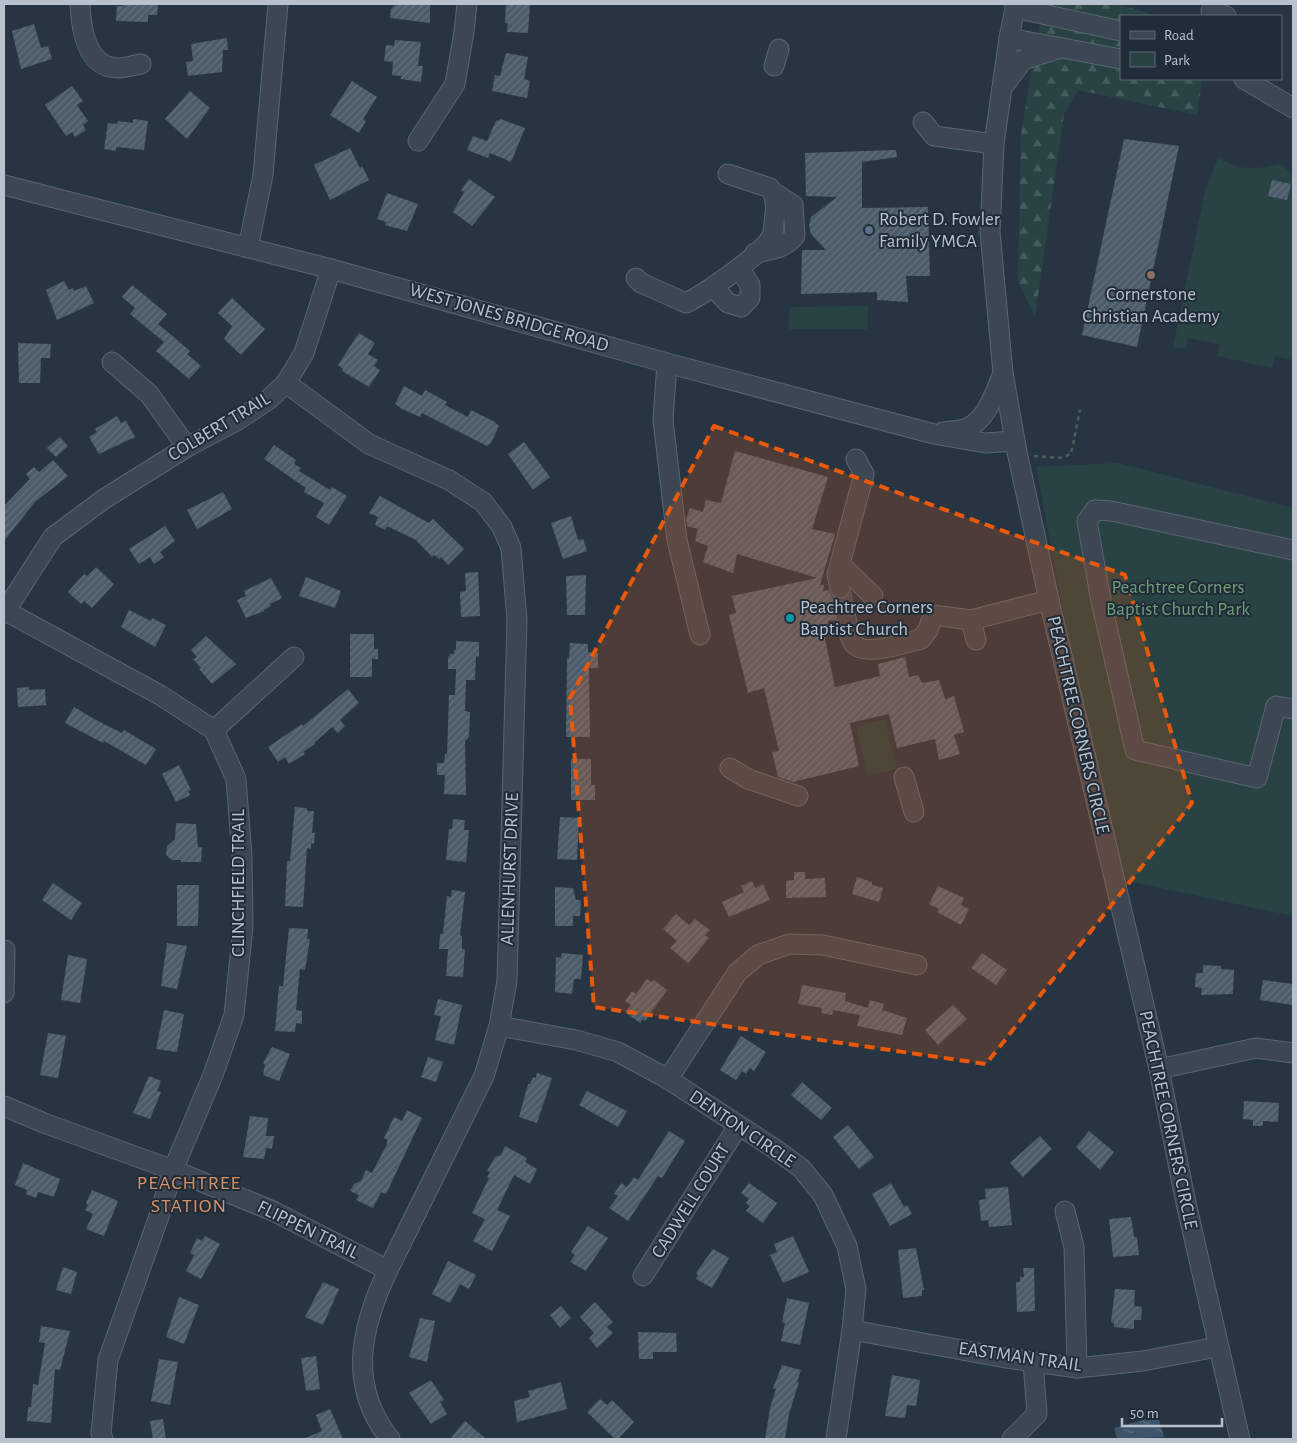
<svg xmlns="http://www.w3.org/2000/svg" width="1297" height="1443" font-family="'Alegreya Sans',sans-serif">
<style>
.green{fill:#294344}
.forest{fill:url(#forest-firs)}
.water{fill:url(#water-ripples)}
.building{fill:url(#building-hatch)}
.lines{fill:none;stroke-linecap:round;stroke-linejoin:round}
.minor-tunnel{stroke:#3d4a58;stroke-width:19;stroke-dasharray:19 9;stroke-linecap:butt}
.minor-casing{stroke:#5a6570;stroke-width:21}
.path{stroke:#486060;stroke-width:2.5;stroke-dasharray:4 4;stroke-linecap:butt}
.minor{stroke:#3c4753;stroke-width:19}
.marked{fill:#e8590c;fill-opacity:0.2;stroke:#e8590c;stroke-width:4;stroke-dasharray:10 6;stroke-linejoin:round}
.service-dot{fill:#5c6f8a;stroke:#202c38;stroke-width:2}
.education-dot{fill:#8d6e63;stroke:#202c38;stroke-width:2}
.culture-dot{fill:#0f9aa8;stroke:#202c38;stroke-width:2}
.labels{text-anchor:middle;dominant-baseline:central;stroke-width:4;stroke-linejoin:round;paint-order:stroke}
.poi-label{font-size:19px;fill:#b9c2cc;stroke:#202c38;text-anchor:start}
.street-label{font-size:19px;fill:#b9c2cc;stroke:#202c38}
.park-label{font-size:19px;fill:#709d78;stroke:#202c38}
.neighbourhood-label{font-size:20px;letter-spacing:1px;fill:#d6926a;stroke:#202c38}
</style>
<defs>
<pattern id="forest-firs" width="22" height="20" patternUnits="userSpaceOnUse" patternTransform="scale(1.25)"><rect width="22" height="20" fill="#294344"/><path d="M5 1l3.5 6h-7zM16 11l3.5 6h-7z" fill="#465c5e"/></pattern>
<pattern id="water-ripples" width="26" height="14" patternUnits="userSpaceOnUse" patternTransform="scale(1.25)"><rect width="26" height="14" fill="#3e546c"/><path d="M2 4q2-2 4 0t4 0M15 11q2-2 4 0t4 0" fill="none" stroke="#586b80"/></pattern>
<pattern id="building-hatch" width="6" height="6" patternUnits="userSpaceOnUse" patternTransform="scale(1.25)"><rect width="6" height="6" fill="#4b5b69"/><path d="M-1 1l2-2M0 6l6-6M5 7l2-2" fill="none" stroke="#63717d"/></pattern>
</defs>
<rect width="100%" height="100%" fill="#273543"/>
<g class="green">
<path d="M1218 158C1243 172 1255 169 1282 164L1293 176V360L1275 356 1272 368 1217 356 1220 344 1188 338 1186 349 1173 347 1205 191Z"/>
<polygon points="868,306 867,329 789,329 790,307"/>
<polygon points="1118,463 1293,508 1293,916 1114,878 1036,467"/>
<polygon points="885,719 897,769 867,776 856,726"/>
</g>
<polygon class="forest" points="1043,4 1118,4 1157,16 1121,16 1121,79 1202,79 1197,115 1078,90 1064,114 1035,316 1018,281 1021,134"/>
<polygon class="water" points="1158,1416 1164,1437 1117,1439 1114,1428"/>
<g class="building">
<polygon points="123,4 158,4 157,15 148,15 148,22 116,21 117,6 123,6"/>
<polygon points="396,4 430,4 430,23 390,18 391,9"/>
<polygon points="506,4 530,4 528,33 507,32 508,23 505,23"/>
<polygon points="34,24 41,48 48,46 52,59 21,69 12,31"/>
<polygon points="227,38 228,50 223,50 222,72 188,76 186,62 193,61 191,44"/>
<polygon points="395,40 421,42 418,66 423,66 421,82 401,79 401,76 392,75 393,62 384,61 386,45 394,46"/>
<polygon points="506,53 528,57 524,79 530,81 527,98 492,91 495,75 500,76"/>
<polygon points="352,81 377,97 363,119 366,121 359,133 330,115"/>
<polygon points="72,86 83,101 77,105 88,121 83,125 86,130 75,137 72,132 66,136 45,105"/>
<polygon points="190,91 210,108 187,139 165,119"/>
<polygon points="133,119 148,121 144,150 116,147 116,151 104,149 108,123 117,124 118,121 133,123"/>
<polygon points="501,119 525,128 511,162 490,153 488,158 467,150 473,136 487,141 496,121"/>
<polygon points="1124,139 1179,146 1137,347 1082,335"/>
<polygon points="350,148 360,168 362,166 369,180 330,200 314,165"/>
<polygon points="896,150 897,157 862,162 862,208 928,207 930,276 906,276 908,302 877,300 877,292 801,294 802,250 826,250 811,234 809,225 811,217 837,197 806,196 805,153"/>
<polygon points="469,179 495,197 472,226 453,212 464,192 461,190"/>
<polygon points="1272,180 1291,184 1287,200 1268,196"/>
<polygon points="387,193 418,204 407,231 385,225 386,222 377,219"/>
<polygon points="64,281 69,290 73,288 74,291 86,286 94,303 57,320 46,290"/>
<polygon points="132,285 167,314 158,324 190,351 187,354 201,366 189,379 156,351 164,342 130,314 135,308 122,297"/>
<polygon points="232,298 265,329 241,355 224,339 232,326 218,313"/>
<polygon points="359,333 375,343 368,354 378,360 374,366 380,370 369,387 342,371 343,369 338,365"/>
<polygon points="18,343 51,344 50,358 41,358 40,383 19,383"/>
<polygon points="404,386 422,396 425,390 447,402 445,405 468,417 471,410 493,421 499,426 491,443 487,446 422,413 420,417 402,409 395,404"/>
<polygon points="117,416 121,423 126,421 135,437 99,454 89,437 97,432 95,429"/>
<polygon points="60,437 68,446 56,457 47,448"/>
<polygon points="524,442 550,477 533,490 508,454"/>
<polygon points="274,445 296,460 294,464 301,468 299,471 330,490 332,487 347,496 329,525 316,517 324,503 304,492 306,488 264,459"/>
<polygon points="735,451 828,477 812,529 835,534 820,585 824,585 823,591 829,590 831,595 837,599 847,597 851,590 855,612 849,607 839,609 835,620 828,621 830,631 824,634 835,687 880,676 878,664 905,657 909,677 918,675 922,683 939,680 945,699 954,696 964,732 954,735 960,754 939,760 935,739 897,748 889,714 850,723 859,766 793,782 778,777 772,752 779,751 764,688 748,693 729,615 736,613 732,596 817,578 737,554 733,573 703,562 708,546 695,541 698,529 687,526 686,519 690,508 703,512 706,500 721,503"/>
<polygon points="53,460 68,476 35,502 4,541 4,506 30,479 26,474 34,467 39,472"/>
<polygon points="223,492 232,509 197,529 187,510"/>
<polygon points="380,496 429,523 433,519 464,549 448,565 441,557 439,559 434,555 432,557 416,540 387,526 385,530 375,525 378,517 369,513"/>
<polygon points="571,516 578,540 583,539 587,551 563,559 551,523"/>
<polygon points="165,526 175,541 160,552 164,557 154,564 150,557 139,564 129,549"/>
<polygon points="96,567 114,584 92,608 84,601 81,604 68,592 84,574 87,576"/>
<polygon points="478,572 480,616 461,617 460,592 466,591 465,573"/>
<polygon points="586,575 585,615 567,615 566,576"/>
<polygon points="306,577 341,591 335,608 299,596"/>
<polygon points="271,578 282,598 270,604 271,606 264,610 264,611 246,618 237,600 246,596 244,591"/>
<polygon points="129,610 151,621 152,618 166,625 155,647 121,627"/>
<polygon points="350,634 374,634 374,649 378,649 378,659 372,659 372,677 350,677"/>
<polygon points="206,636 236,664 212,684 199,669 201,668 193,659 197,657 191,650"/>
<polygon points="456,641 479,642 479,657 476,656 475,680 466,680 465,711 470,712 469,737 465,741 466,795 444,794 445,775 437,775 437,763 444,763 445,754 447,754 449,695 455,695 456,669 448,669 448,658 450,654 454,654 454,650 456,650"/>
<polygon points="570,643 588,644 588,652 598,653 598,668 589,668 590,737 566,737 567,658 569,658"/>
<polygon points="29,687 29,690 45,689 46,705 18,707 17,688"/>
<polygon points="348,689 359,703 340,720 345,726 338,733 332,727 314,743 315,744 303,752 305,754 289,764 285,757 278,762 268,747 302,724 303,726"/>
<polygon points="74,707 96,720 122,733 124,730 156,749 146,765 104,741 103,743 65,723"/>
<polygon points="571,759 591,759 591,785 595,785 595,800 571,800"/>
<polygon points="179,765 191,790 188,791 190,795 176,802 162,774"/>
<polygon points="295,807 307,808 307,811 314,811 312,833 315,833 314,844 311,843 311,849 307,848 303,907 285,906 287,861 290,861"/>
<polygon points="560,817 579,818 577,860 557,859"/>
<polygon points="453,819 465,820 464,830 469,830 466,862 446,860 449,829 452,829"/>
<polygon points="176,823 196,824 198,847 202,847 201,862 181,862 181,860 172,860 166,855 167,846 175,839"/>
<polygon points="794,872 805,872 805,879 825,878 826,897 786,898 786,881 794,880"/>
<polygon points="857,877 872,882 872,885 883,888 879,902 852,894"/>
<polygon points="752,881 755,888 763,884 770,900 729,917 722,902 744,892 741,886"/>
<polygon points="53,883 82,903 71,920 42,900"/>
<polygon points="177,885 199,885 198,926 177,926"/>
<polygon points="938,886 964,898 961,905 969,909 961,925 937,912 939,909 929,904"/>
<polygon points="555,887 573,888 576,900 581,900 580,916 573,916 573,926 555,926"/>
<polygon points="452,890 465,892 460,935 462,936 462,949 465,949 463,977 446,976 448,949 439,949 440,934 443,934 447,896 451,897"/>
<polygon points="676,914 689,925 695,919 710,930 705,935 709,938 688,963 670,948 677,941 663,929"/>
<polygon points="289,928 308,929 307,939 310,939 305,970 300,969 296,1010 302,1011 302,1024 296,1023 295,1032 275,1031 279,986 283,986"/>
<polygon points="167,943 187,946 177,989 161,986"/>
<polygon points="562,953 583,955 581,979 574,979 572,994 555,992 556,957 561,958"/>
<polygon points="982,953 1007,970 996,985 971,968"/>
<polygon points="68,955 87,959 80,1003 61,1000"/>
<polygon points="1203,965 1221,966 1221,969 1234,970 1233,994 1201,995 1202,988 1195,987 1196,973 1203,973"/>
<polygon points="647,979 652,982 654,980 667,990 645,1021 643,1019 640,1023 625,1012 631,1005 625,1001 632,991 636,994"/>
<polygon points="1263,980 1293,984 1293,1005 1260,1000"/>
<polygon points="802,985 846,993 845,1001 868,1008 870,1000 884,1004 882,1010 907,1018 902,1035 857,1026 860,1015 833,1010 832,1015 821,1013 822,1008 798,1004"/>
<polygon points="438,999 462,1005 454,1045 435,1040 441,1016 434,1015"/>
<polygon points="953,1005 967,1019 938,1045 925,1030"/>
<polygon points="164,1010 184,1014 177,1052 156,1049"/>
<polygon points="48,1033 66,1036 58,1078 40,1075"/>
<polygon points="741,1036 766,1052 754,1071 750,1068 746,1074 742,1071 736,1080 720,1070"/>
<polygon points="272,1047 290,1054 279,1081 263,1075 265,1064 263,1063"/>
<polygon points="428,1057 443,1062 436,1082 421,1077"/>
<polygon points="537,1073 552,1078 537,1123 519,1117 528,1084 530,1084 533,1077 536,1078"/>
<polygon points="149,1076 161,1081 157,1091 161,1092 150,1119 133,1113"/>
<polygon points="802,1082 832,1108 821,1120 791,1095"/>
<polygon points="587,1091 627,1111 618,1127 579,1105"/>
<polygon points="1244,1101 1279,1103 1278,1122 1263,1121 1263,1126 1253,1126 1253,1120 1243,1119"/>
<polygon points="407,1110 422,1118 386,1194 381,1192 373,1208 356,1200 359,1195 350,1191 354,1184 361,1181 366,1170 372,1173 387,1144 387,1140 384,1138 394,1117 402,1121"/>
<polygon points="250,1116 268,1118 266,1136 274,1136 272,1149 266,1148 264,1159 243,1157"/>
<polygon points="848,1125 874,1157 859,1169 833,1137"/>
<polygon points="669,1131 685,1141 662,1178 658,1176 628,1221 609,1208 618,1196 614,1194 621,1183 627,1187 634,1177 638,1180"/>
<polygon points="1089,1131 1114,1152 1100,1170 1076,1147"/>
<polygon points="1040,1136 1052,1149 1023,1177 1010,1163"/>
<polygon points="505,1146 527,1158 525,1162 537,1169 530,1184 514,1175 497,1210 510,1216 492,1251 473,1241 485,1219 472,1213 489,1178 487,1177 490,1172 487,1171 495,1157 501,1155"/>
<polygon points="23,1163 60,1179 54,1197 38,1192 36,1198 26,1194 27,1190 15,1185"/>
<polygon points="749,1183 777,1203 763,1223 746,1211 750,1206 746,1203 749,1199 741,1193"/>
<polygon points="891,1183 904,1207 907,1205 912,1214 890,1226 872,1194"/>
<polygon points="1008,1187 1012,1225 989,1227 988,1220 981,1221 979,1200 986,1199 985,1189"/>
<polygon points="92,1190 118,1201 104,1236 86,1229 93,1214 85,1210 88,1205 86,1203"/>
<polygon points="1131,1217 1134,1237 1137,1237 1139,1255 1113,1257 1109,1219"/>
<polygon points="588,1226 608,1238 586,1271 570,1262 575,1255 571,1252"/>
<polygon points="205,1236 220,1244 201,1279 186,1271 194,1255 190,1253 197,1238 202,1241"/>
<polygon points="793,1236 809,1272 783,1283 770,1255 777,1252 774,1244"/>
<polygon points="916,1248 924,1290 922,1290 922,1296 903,1298 898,1250"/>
<polygon points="713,1249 729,1258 712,1288 696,1279 698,1275 696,1273"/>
<polygon points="448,1261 476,1275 469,1289 460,1284 450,1303 432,1294"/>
<polygon points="63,1267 77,1272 71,1294 56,1290"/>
<polygon points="1023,1268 1034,1268 1035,1311 1017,1312 1016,1282 1020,1282 1020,1277 1024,1277"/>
<polygon points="323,1282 339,1289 323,1325 305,1317"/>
<polygon points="1115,1289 1135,1290 1134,1306 1142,1307 1141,1320 1134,1320 1134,1329 1114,1327 1114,1323 1111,1322"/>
<polygon points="179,1297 199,1305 184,1344 166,1337"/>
<polygon points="787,1298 809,1303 800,1345 781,1341 785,1323 782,1322"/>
<polygon points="595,1302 613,1322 607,1327 613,1333 597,1348 589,1338 594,1333 580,1317"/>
<polygon points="561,1306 571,1318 560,1328 550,1315"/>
<polygon points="420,1318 435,1321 427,1362 409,1357"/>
<polygon points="41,1326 70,1331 60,1370 55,1369 51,1423 27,1421 28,1407 31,1407 33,1384 38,1385 45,1343 39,1342"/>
<polygon points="638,1332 676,1333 677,1352 653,1352 653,1359 639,1359"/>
<polygon points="316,1356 320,1389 306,1391 301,1358"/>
<polygon points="159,1359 178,1362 170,1405 151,1401"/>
<polygon points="782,1365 801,1370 797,1382 799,1382 789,1414 785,1439 765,1439 770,1408 776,1389 773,1388"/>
<polygon points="892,1375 920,1380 916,1406 907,1405 905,1418 885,1416"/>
<polygon points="431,1380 444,1400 440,1402 447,1414 431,1424 409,1393"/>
<polygon points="561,1382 567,1409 517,1422 514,1401 530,1397 528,1391"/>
<polygon points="600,1399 607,1405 612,1400 634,1422 618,1439 615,1439 587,1412"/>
<polygon points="330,1409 343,1439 303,1439 322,1431 316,1415"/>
<polygon points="163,1419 166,1439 153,1439 150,1421"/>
<polygon points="465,1421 486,1439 450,1439"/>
</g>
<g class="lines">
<polyline class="minor-tunnel" points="840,588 846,618"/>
<defs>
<g id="minor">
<path d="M80 4C81 27 86 68 118 68 125 68 134 65 141 64"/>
<polyline points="1016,4 1009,38 994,144 990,232 1003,373 1017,452 1049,600 1159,1069 1186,1203 1240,1439"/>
<polyline points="1015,8 1121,31"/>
<polyline points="1211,11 1226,16"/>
<polyline points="1009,38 1121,59"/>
<polyline points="774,66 779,49"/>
<polyline points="1244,79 1293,108"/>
<polyline points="1002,88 1023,60 1061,48"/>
<polyline points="923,122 934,136 994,144"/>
<polyline points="418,141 455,84 464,32 467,4"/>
<polyline points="4,185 331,269 667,363 934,434 985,443 1015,441"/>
<polyline points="248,248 263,175 278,4"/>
<path d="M755 253C771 250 784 249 795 236L793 205 773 192"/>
<path d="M636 278 641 283 686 303C704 294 767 252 773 233 774 227 774 220 775 214 776 205 775 195 770 188L728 174"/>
<polyline points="714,288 728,303 741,307 750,298 750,285 739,268"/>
<polyline points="112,362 149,394 187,447"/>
<polyline points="667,363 663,420 677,540 700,635"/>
<path d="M286 383 369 444 449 480 483 502 502 527 511 548 517 620 507 981 499 1026 484 1076 388 1270C361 1327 347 1385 390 1439"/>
<path d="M943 432C950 431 960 431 967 428 987 420 995 392 1003 373"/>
<polyline points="1293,550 1111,511 1095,510 1087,521 1101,601 1135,750 1257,778 1276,706 1293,709"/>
<polyline points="840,564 873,596"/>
<polyline points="840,588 837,575 864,474 856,459"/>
<polyline points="4,610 160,695 214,730 236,779 242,856 243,926 234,1015 213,1075 173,1170 158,1219 108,1360 101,1433 103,1439"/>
<polyline points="4,613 53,537 104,499 187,447 238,420 268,400 286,383 304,353 331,269"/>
<path d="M846 618C848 626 849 639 855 645 867 656 906 643 921 639L928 630 933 615 971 620 1049 600"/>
<polyline points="971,620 976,640"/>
<polyline points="214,730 294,657"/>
<polyline points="730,768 748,779 798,796"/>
<polyline points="904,777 914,812"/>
<polyline points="4,993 5,950"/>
<polyline points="499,1026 576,1040 618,1052 668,1079 772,1147 801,1168 823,1195 847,1246 856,1289 852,1330 836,1439"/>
<polyline points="1159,1069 1256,1048 1293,1053"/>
<polyline points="668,1079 737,973 758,955 789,944 823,945 917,965"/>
<polyline points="4,1106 44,1123 173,1170 273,1211 388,1270"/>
<polyline points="1065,1211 1074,1247 1077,1368"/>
<polyline points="643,1276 738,1126"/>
<polyline points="852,1330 1006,1358 1077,1368 1143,1361 1217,1347"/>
<polyline points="1012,1439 1037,1414 1033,1362"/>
</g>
</defs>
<use href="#minor" class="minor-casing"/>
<polyline class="path" points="1034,456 1060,458 1071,454 1080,410"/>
<use href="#minor" class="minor"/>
</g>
<path class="marked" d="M714 426 1125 575 1192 803 986 1064 594 1007 570 698Z"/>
<circle class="service-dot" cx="869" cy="230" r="5"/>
<circle class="education-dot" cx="1151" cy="275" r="5"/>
<circle class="culture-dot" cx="790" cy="618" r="5"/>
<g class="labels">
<g class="poi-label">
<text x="879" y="219">Robert D. Fowler<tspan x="879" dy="22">Family YMCA</tspan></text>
<text x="1151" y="294" text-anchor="middle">Cornerstone<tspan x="1151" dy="22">Christian Academy</tspan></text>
<text x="800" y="607">Peachtree Corners<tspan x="800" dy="22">Baptist Church</tspan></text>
</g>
<g class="street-label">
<text transform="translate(509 318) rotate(16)">WEST JONES BRIDGE ROAD</text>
<text transform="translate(219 427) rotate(-31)">COLBERT TRAIL</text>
<text transform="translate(1078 725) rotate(77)">PEACHTREE CORNERS CIRCLE</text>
<text transform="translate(510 869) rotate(-88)">ALLENHURST DRIVE</text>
<text transform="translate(238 883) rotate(-90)">CLINCHFIELD TRAIL</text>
<text transform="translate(1168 1120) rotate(78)">PEACHTREE CORNERS CIRCLE</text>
<text transform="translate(742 1129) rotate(34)">DENTON CIRCLE</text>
<text transform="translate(691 1201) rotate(-58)">CADWELL COURT</text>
<text transform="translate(308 1230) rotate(26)">FLIPPEN TRAIL</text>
<text transform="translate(1020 1357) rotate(8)">EASTMAN TRAIL</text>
</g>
<g class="park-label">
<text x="1178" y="587">Peachtree Corners<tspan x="1178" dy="22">Baptist Church Park</tspan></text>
</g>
<g class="neighbourhood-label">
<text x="189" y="1183">PEACHTREE<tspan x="189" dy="23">STATION</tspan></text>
</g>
</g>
<rect width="1297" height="1443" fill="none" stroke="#b9c2cc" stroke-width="10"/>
<rect x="1120" y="15" width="162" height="65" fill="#202c38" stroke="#5d6873"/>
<rect x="1130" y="31" width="25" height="8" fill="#3c4753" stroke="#5d6873"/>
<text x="1164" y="40" font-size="15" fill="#b9c2cc">Road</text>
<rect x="1130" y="52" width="25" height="15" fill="#294344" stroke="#5d6873"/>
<text x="1164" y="65" font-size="15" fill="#b9c2cc">Park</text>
<path d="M1122 1418v8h100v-8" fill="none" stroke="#b9c2cc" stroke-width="2.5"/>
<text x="1130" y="1418" font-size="15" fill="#b9c2cc" stroke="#202c38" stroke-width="4" paint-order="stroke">50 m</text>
</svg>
